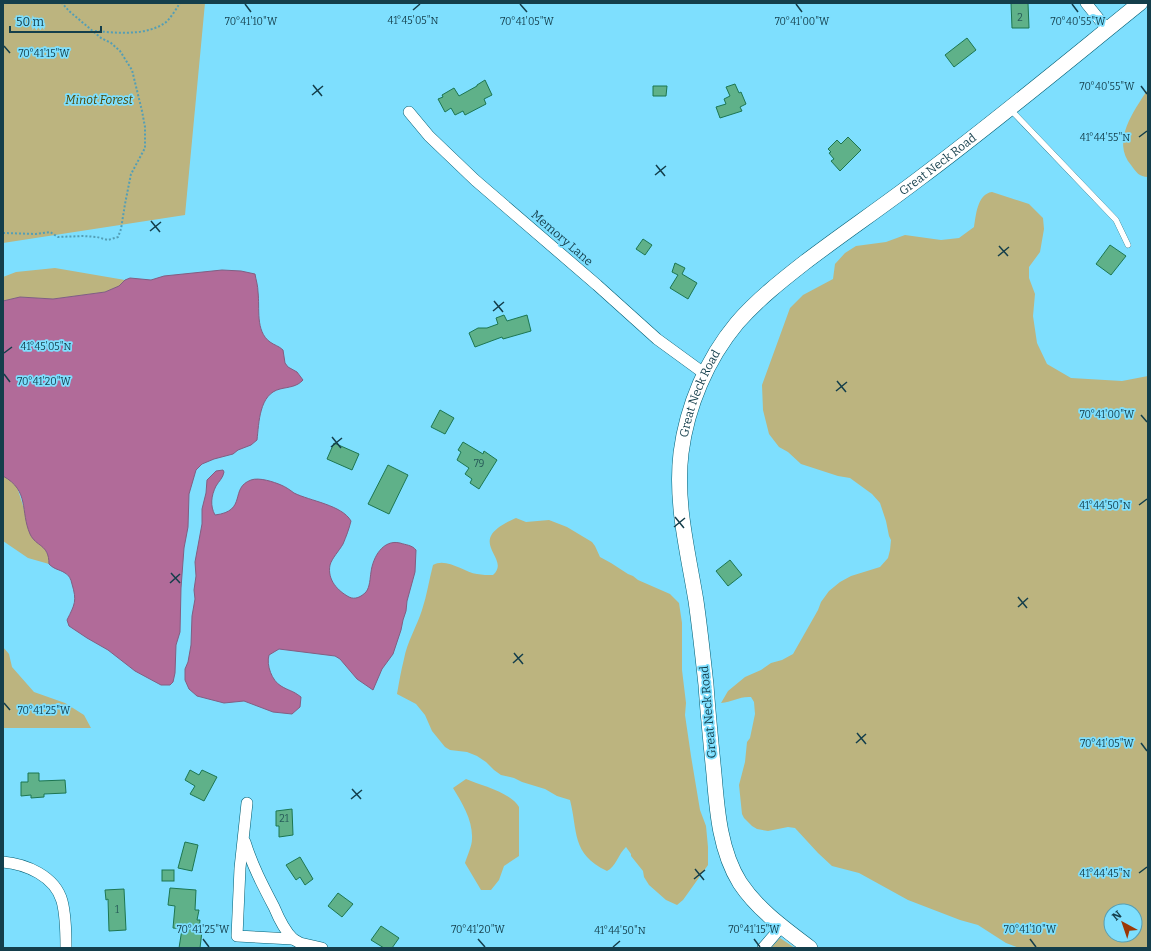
<svg xmlns="http://www.w3.org/2000/svg" width="1151" height="951" font-family="Bitter,serif">
<style>
.green{fill:#bcb47f;fill-rule:evenodd}
.water{fill:#b16b99;stroke:#825e82}
.building{fill:#5fb189;stroke:#1d7651}
.lines{fill:none;stroke-linecap:round;stroke-linejoin:round}
.lane-casing{stroke:#005d72;stroke-width:6}
.street-casing{stroke:#005d72;stroke-width:12}
.secondary-casing{stroke:#005d72;stroke-width:16}
.path{stroke:#539eb6;stroke-width:2;stroke-dasharray:2 2;stroke-linecap:butt}
.lane{stroke:#fff;stroke-width:5.5}
.street{stroke:#fff;stroke-width:11}
.secondary{stroke:#fff;stroke-width:15}
.ticks{fill:none;stroke:#143e4b;stroke-width:1.5}
.labels{text-anchor:middle;dominant-baseline:central;stroke-width:3.5;stroke-linejoin:round;paint-order:stroke}
.number-label{font-size:10px;fill:#275b5a}
.park-label{font-size:12px;font-style:italic;fill:#514700;stroke:#7edffe}
.street-label{font-size:12px;fill:#143e4b;stroke:#7edffe}
.ticks-label{font-size:10px;text-anchor:middle;fill:#143e4b;stroke:#7edffe;stroke-width:3.5;stroke-linejoin:round;paint-order:stroke}
</style>
<rect width="100%" height="100%" fill="#7edffe"/>
<g class="green">
<polygon points="3,3 205,3 185,215 3,243"/>
<path d="M1148 89V177C1139 177 1136 172 1131 165 1111 141 1134 111 1148 89Z"/>
<path d="M992 192 1029 204 1043 218 1044 229 1040 252 1029 267V278L1035 294 1033 316 1037 343 1047 364 1071 378 1122 381 1148 376V948H1019L1006 943 978 925 960 920 908 900 859 873 832 866 818 853 795 828 788 827 768 831 757 829 752 826 744 818 742 814 739 785 745 762 747 742 750 738 755 714 754 702 751 697C740 696 732 702 721 703L728 691 745 677 761 670 771 663 782 660 793 654 818 610 821 602 829 591 840 582 851 576 880 567 888 558 890 550 891 540 889 536 886 521 880 503 872 494 850 478 838 476 801 464 788 452 779 447 769 434 763 410 762 385 790 308 803 295 833 279 835 264 845 253 856 246 886 242 905 235 941 240 959 238 974 227C976 216 977 194 992 192ZM1111 911H1135V935H1111Z"/>
<polygon points="55,268 125,280 119,286 105,292 53,299 20,297 3,301 3,277 16,272"/>
<polygon points="3,476 10,480 17,487 34,540 44,547 49,557 49,564 28,558 3,541"/>
<path d="M516 518 526 522 549 520 567 527 592 542 595 546 600 557 611 563 628 574 633 576 638 580 670 594 679 603 682 623V670L686 703 685 715 691 756 700 810 706 826 708 847V865L683 900 677 905 666 900 649 885 644 877 643 871 631 856V854L626 847C619 853 615 868 607 871 571 854 578 831 570 800L557 796 545 789 522 782 514 778 501 775 494 770 486 762 477 756 467 752 450 750 445 747 432 731 425 715 416 704 397 694C399 682 401 671 404 659 407 642 417 626 422 610 427 595 429 580 433 565 446 557 464 572 477 574 482 575 488 575 493 575 508 562 482 549 492 534 497 527 509 521 516 518Z"/>
<polygon points="3,647 9,654 12,667 34,692 65,703 84,715 91,728 3,728"/>
<path d="M466 779C480 785 512 793 519 807V856L504 866 499 880 491 890H481L465 863C467 856 472 846 472 839 473 820 462 803 453 788Z"/>
<polygon points="780,938 795,948 771,948"/>
</g>
<g class="water">
<path d="M222 270 241 271 255 274C256 280 258 286 258 292 260 308 255 331 270 342 274 345 279 346 283 350L285 363 288 367 297 372 303 380C297 387 288 387 280 389 259 394 259 423 257 440L251 445 238 450 233 454 214 459 202 464 196 470 189 494 188 527 184 548 181 588 180 632 176 645 175 673 173 682 170 685H161L135 671 108 650 87 638 69 626 67 620C75 604 77 601 72 584 71 579 69 575 65 573 59 569 55 570 49 564 49 544 36 547 30 534 20 511 30 491 3 476V301L20 297 53 299 105 292 119 286 125 280 130 278 151 280 164 276Z"/>
<path d="M223 470 224 472C223 478 219 481 216 486 211 496 210 506 215 515 248 511 229 488 251 480 259 477 274 482 281 485 286 487 290 490 294 493 310 501 342 505 351 521 349 529 346 537 343 544 339 551 332 558 330 565 327 580 338 591 349 597 355 600 361 597 366 592 370 587 370 578 371 572 373 557 383 539 400 543 406 545 412 545 416 550L415 572 407 601 406 611 403 620 401 630 393 654 382 669 373 690 357 679 340 659 335 656 279 649 269 655C266 665 272 681 281 686 289 691 292 690 301 697L300 707 292 714 273 712 244 701 224 703 197 696 189 689 185 680V669L188 662 191 645 192 616 195 599 194 590 196 576 195 562 202 524V509L206 493 207 480 216 471Z"/>
</g>
<g class="building">
<polygon points="1011,3 1028,3 1029,28 1012,28"/>
<polygon points="967,38 976,50 954,67 945,55"/>
<polygon points="485,80 492,95 484,99 486,104 465,115 463,111 455,115 451,108 445,112 438,99 443,97 442,95 454,88 459,96 477,86 477,85"/>
<polygon points="735,84 739,93 741,92 746,104 740,107 742,111 720,118 716,107 726,104 724,99 730,96 726,87"/>
<polygon points="653,86 667,86 666,96 653,96"/>
<polygon points="848,137 861,150 840,171 831,161 834,159 829,153 831,152 828,149 837,140 841,144"/>
<polygon points="643,239 652,245 645,255 636,249"/>
<polygon points="1110,245 1126,256 1111,275 1096,264"/>
<polygon points="675,263 685,268 682,274 697,283 688,299 670,288 678,275 672,272"/>
<polygon points="504,315 507,321 527,315 531,331 503,339 502,337 475,347 469,333 478,328 487,328 498,324 496,318"/>
<polygon points="440,410 454,418 445,434 431,427"/>
<polygon points="463,442 483,454 484,451 497,460 479,489 470,483 472,479 465,474 469,468 457,460 461,452 458,450"/>
<polygon points="334,443 359,454 352,470 327,459"/>
<polygon points="388,465 408,475 389,514 368,504"/>
<polygon points="730,560 742,575 728,586 716,571"/>
<polygon points="190,770 199,775 202,770 217,777 204,801 190,794 195,786 185,780"/>
<polygon points="28,773 39,773 39,781 65,780 66,793 44,794 44,797 31,798 31,795 21,796 21,782 28,782"/>
<polygon points="292,809 293,835 279,837 279,826 276,826 276,811"/>
<polygon points="185,842 198,845 192,871 178,868"/>
<polygon points="300,857 313,879 305,885 300,877 296,880 286,865"/>
<rect x="162" y="870" width="12" height="11"/>
<polygon points="170,888 196,890 195,910 199,910 197,920 200,920 199,931 202,931 200,948 179,948 182,929 173,928 175,906 168,905"/>
<polygon points="124,889 126,930 109,931 108,899 106,900 105,890"/>
<polygon points="338,893 353,904 342,917 328,906"/>
<polygon points="381,926 399,938 392,948 384,948 371,940"/>
</g>
<g class="lines">
<defs>
<polyline id="lane" points="1010,109 1116,220 1128,245"/>
<g id="street">
<polyline points="1086,3 1107,29"/>
<polyline points="409,112 429,136 475,180 597,285 657,339 705,374"/>
<polyline points="247,803 240,868 237,936 293,939 300,943 322,948"/>
<path d="M245 842C252 865 263 886 274 907 279 919 284 930 293 939"/>
<path d="M3 862C26 864 55 876 62 901 66 916 66 933 66 948"/>
<polyline points="763,948 782,926"/>
</g>
<g id="secondary">
<path id="s1" d="M810 948C785 929 758 910 740 883 720 851 717 811 714 774 711 744 708 714 706 685 703 657 700 629 696 601 688 552 675 503 681 453 687 406 707 359 737 323 757 300 781 281 804 263 842 234 882 207 920 178 995 122 1067 62 1140 3"/>
</g>
</defs>
<use href="#lane" class="lane-casing"/>
<use href="#street" class="street-casing"/>
<use href="#secondary" class="secondary-casing"/>
<g class="path">
<path d="M95 31C117 33 145 36 165 23 171 18 176 9 180 3"/>
<polyline points="3,233 36,234 50,232 58,237 83,236 97,237 108,240 118,237 121,229 125,204 131,174 145,148 145,127 142,111 132,70 120,51 111,43 101,38 69,11 62,3"/>
</g>
<use href="#lane" class="lane"/>
<use href="#street" class="street"/>
<use href="#secondary" class="secondary"/>
</g>
<path class="ticks" d="M245 4 251 12M520 4 527 12M796 4 802 12M1072 4 1078 12M413 10 420 4M4 46 10 53M313 85 322 96M1141 86 1147 94M312 95 323 86M1139 137 1147 131M656 165 665 176M655 175 666 166M151 221 160 232M150 231 161 222M999 246 1008 256M998 256 1009 247M494 301 503 312M493 311 504 302M4 353 12 347M4 374 10 382M837 381 846 392M836 391 847 382M1141 415 1147 422M332 437 341 448M331 447 342 438M1139 505 1147 499M675 517 684 528M674 527 685 518M171 573 180 583M170 583 180 574M1018 597 1027 608M1018 607 1028 598M514 653 523 664M513 663 523 654M4 703 10 710M857 733 866 744M856 743 866 734M1141 743 1147 751M352 789 361 799M351 799 362 790M695 869 704 880M1139 873 1147 867M694 879 705 870M203 939 209 947M478 939 485 947M754 939 760 947M1030 939 1036 947M613 947 620 941"/>
<g class="labels">
<g class="number-label">
<text x="1020" y="18">2</text>
<text x="479" y="464">79</text>
<text x="284" y="819">21</text>
<text x="117" y="910">1</text>
</g>
<g class="park-label">
<text x="99" y="100">Minot Forest</text>
</g>
<g class="street-label">
<text stroke="none"><textPath href="#s1" startOffset="932">Great Neck Road</textPath></text>
<text transform="translate(562 238) rotate(41)">Memory Lane</text>
<text stroke="none"><textPath href="#s1" startOffset="595">Great Neck Road</textPath></text>
<text transform="translate(708 712) rotate(-95)">Great Neck Road</text>
</g>
</g>
<g class="ticks-label">
<text x="413" y="24">41°45'05"N</text>
<text x="527" y="25">70°41'05"W</text>
<text x="1078" y="25">70°40'55"W</text>
<text x="251" y="25">70°41'10"W</text>
<text x="802" y="25">70°41'00"W</text>
<text x="44" y="57">70°41'15"W</text>
<text x="1107" y="90">70°40'55"W</text>
<text x="1105" y="141">41°44'55"N</text>
<text x="46" y="350">41°45'05"N</text>
<text x="44" y="385">70°41'20"W</text>
<text x="1107" y="418">70°41'00"W</text>
<text x="1105" y="509">41°44'50"N</text>
<text x="44" y="714">70°41'25"W</text>
<text x="1107" y="747">70°41'05"W</text>
<text x="1105" y="877">41°44'45"N</text>
<text x="203" y="933">70°41'25"W</text>
<text x="478" y="933">70°41'20"W</text>
<text x="754" y="933">70°41'15"W</text>
<text x="1030" y="933">70°41'10"W</text>
<text x="620" y="934">41°44'50"N</text>
</g>
<rect width="1151" height="951" fill="none" stroke="#143e4b" stroke-width="8"/>
<g transform="translate(1123 923) rotate(320)"><circle r="19" fill="#7edffe" stroke="#549fb6"/>
<path d="M0-3L7 15L0 10L-7 15Z" fill="#9c3705"/>
<text y="-6" font-size="11" font-weight="bold" text-anchor="middle" fill="#143e4b">N</text>
</g>
<path d="M10 26v6h91v-6" fill="none" stroke="#143e4b" stroke-width="2"/>
<text x="16" y="26" font-size="12" fill="#143e4b" stroke="#7edffe" stroke-width="3" paint-order="stroke">50 m</text>
</svg>
